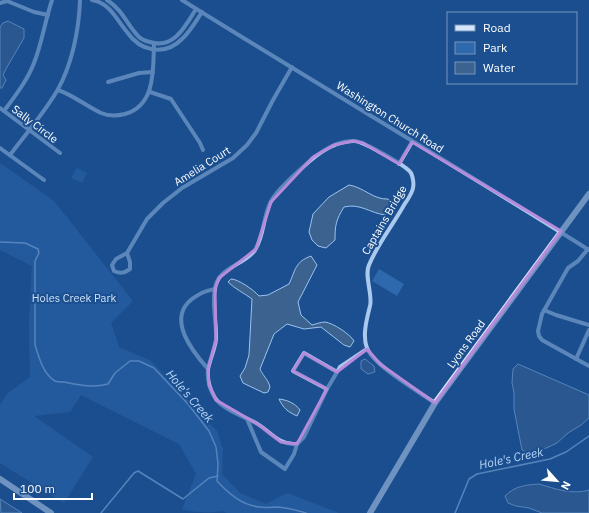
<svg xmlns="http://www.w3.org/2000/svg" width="589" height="513" font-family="'IBM Plex Sans',sans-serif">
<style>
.green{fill:#2e69ad}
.water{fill:#3c6290;stroke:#9cc4f0}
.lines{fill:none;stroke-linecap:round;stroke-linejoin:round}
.stream{stroke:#9cc4f0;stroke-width:1.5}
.street{stroke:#a9c9ee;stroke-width:4}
.secondary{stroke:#d6e6fa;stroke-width:6}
.marked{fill:none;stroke:#b68bdc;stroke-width:3;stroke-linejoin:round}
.labels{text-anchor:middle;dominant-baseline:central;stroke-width:4;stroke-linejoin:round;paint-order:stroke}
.street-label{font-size:11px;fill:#fff;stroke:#1b4f8f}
.park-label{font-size:11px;fill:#cfe3fa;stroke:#1b4f8f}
.water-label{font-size:12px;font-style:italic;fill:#b5d3f5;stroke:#1b4f8f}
</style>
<rect width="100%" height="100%" fill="#1b4f8f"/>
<g class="green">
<path d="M0 163 54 201 133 301 111 323 119 347 151 361 217 431 223 449 222 474 240 493 266 504 287 493 339 513H227L223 511C210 513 194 513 182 509L196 474 179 444 81 395 70 412 34 416 93 457 64 503 0 463V405L7 394 30 377 29 322 32 266 0 250Z"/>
<polygon points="77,168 87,173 82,183 71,178"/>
<polygon points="379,269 404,284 397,296 372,281"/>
</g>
<g class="water">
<polygon points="8,21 24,29 24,38 7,67 3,75 6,80 2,88 0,88 0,27 3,23"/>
<path d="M349 185C363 187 374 200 388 199L392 204 385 215C370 213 360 203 344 207 336 220 335 225 335 240L326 248 318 246 312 240 309 232 313 214 329 197Z"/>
<path d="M311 256 317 265 298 302 301 315 312 325C316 324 321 322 325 322 333 323 350 334 354 341L350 347 344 345 321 327 304 329 287 324 274 334 260 369C263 376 268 379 270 387L268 392 264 393 243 383 240 376 245 368 249 355 252 299C244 293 235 289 228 282L231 279C238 279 254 290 259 296L268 295 289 284C296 269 295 262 311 256Z"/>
<polygon points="365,359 374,366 375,372 368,374 361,369 361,361"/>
<polygon points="518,364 589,395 589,418 581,425 568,433 557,443 531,455 522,450 514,409 514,393 512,383 513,369"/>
<path d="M279 399C287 400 295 403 300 410L297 416C288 412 283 408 279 399Z"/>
<path d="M539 484C556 489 572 495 589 490V513H542L529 508 516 506 508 503 505 496C515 486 525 485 539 484Z"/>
<polygon points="0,499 22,513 1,513"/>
</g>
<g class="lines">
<g class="stream">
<path d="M0 242 25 243 38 249 39 253 35 261V345C39 357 43 374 55 381 57 382 62 382 64 382 80 385 93 388 108 384L115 373 130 361H139L154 368 188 404 209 431 216 447 218 464 217 481C229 494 242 505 259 507 265 508 272 507 278 507 287 508 297 510 306 513"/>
<polyline points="101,513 134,473 138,471 183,499 209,478 218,476"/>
<polyline points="455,513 469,479 477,474 550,459 566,452 589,436"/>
</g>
<g class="street">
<path d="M92 0C110 3 116 19 127 32 140 51 164 57 182 39 190 32 196 21 202 12"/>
<path d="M107 0C124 11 126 24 139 37 142 40 146 41 150 42 174 50 186 25 196 9"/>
<path d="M182 0C317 84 454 165 589 250"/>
<polyline points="0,3 7,1 34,12 48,15"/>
<polyline points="108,82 139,73 153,72"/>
<path d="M58 90C73 95 86 106 101 113 108 116 117 116 125 114 156 105 153 69 154 44"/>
<polyline points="150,92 171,99 200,143 203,150"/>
<polyline points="0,108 60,153"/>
<path d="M4 111C15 96 27 81 34 63 42 43 45 21 52 0"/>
<polyline points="0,148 44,180"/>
<path d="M10 155C25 135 44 113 57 91 72 65 79 30 80 0"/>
<polyline points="399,164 412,142"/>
<polyline points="588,249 578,261 568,268 542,314 538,331 539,336 542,340 589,366"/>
<path d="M127 253 130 262V269C124 273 121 274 114 271L112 265 116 259 127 253 147 219 163 203 182 188 233 158 247 145 256 133 273 100 292 67"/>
<polyline points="544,310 556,315 589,325"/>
<path d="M367 349 340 367 327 389 304 437 297 444C278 446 270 430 254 422 244 417 221 408 215 398 210 390 207 379 208 369 210 359 215 349 216 339 217 322 209 292 219 278 228 265 246 263 255 250 264 236 263 218 270 203 275 193 283 186 290 179 306 164 330 139 355 141 364 142 407 166 411 173 413 177 414 184 413 188 412 194 407 200 404 205 393 225 378 243 369 265 364 275 373 296 370 306 367 318 362 336 367 348 373 365 419 392 435 403"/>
<polyline points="576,359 589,330"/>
<path d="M208 369C193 352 166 319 192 299 201 293 204 291 215 289"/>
<polyline points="327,389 293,371 304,353 337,372"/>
<polyline points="247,419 261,452 285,469 294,454 297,444"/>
</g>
<g class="secondary">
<polyline points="0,479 51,513"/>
<polyline points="370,513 435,403 589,194"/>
</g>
</g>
<path d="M0 0H589V513H0ZM353 141 363 143 399 164 412 142 561 231 435 403 380 364 367 349 337 372 304 353 293 371 327 389 297 444 281 442 259 425 216 400 209 385 208 369 216 340 215 289 219 278 256 249 271 202 313 157 334 145Z" fill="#1b4f8f" fill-opacity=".55" fill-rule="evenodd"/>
<path class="marked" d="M353 141 363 143 399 164 412 142 561 231 435 403 380 364 367 349 337 372 304 353 293 371 327 389 297 444 281 442 259 425 216 400 209 385 208 369 216 340 215 289 219 278 256 249 271 202 313 157 334 145Z"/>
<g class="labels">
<g class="street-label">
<text transform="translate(390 117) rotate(32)">Washington Church Road</text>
<text transform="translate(35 124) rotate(37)">Sally Circle</text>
<text transform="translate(202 166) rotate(-32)">Amelia Court</text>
<text transform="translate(384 220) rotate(-60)">Captains Bridge</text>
<text transform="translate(466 344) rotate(-54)">Lyons Road</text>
</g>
<g class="park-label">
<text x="74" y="298">Holes Creek Park</text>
</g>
<g class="water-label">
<text transform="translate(190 396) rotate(49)">Hole's Creek</text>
<text transform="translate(511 458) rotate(-12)">Hole's Creek</text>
</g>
</g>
<rect x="447" y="12" width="130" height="72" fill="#1b4f8f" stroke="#7695bc"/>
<rect x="455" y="25" width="20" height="6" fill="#d6e6fa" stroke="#7695bc"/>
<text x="483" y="32" font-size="12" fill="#ffffff">Road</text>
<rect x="455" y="42" width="20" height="12" fill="#2e69ad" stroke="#7695bc"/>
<text x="483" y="52" font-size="12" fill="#ffffff">Park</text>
<rect x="455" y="62" width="20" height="12" fill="#3c6290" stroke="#7695bc"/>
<text x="483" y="72" font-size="12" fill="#ffffff">Water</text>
<g transform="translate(557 481) rotate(117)" stroke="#1b4f8f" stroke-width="3" paint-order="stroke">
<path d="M0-3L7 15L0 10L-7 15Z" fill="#ffffff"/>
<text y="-6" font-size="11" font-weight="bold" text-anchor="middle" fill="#ffffff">N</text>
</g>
<path d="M14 493v6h78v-6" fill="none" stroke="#ffffff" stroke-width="2"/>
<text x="20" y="493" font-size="12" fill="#ffffff" stroke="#1b4f8f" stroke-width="3" paint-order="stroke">100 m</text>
</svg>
